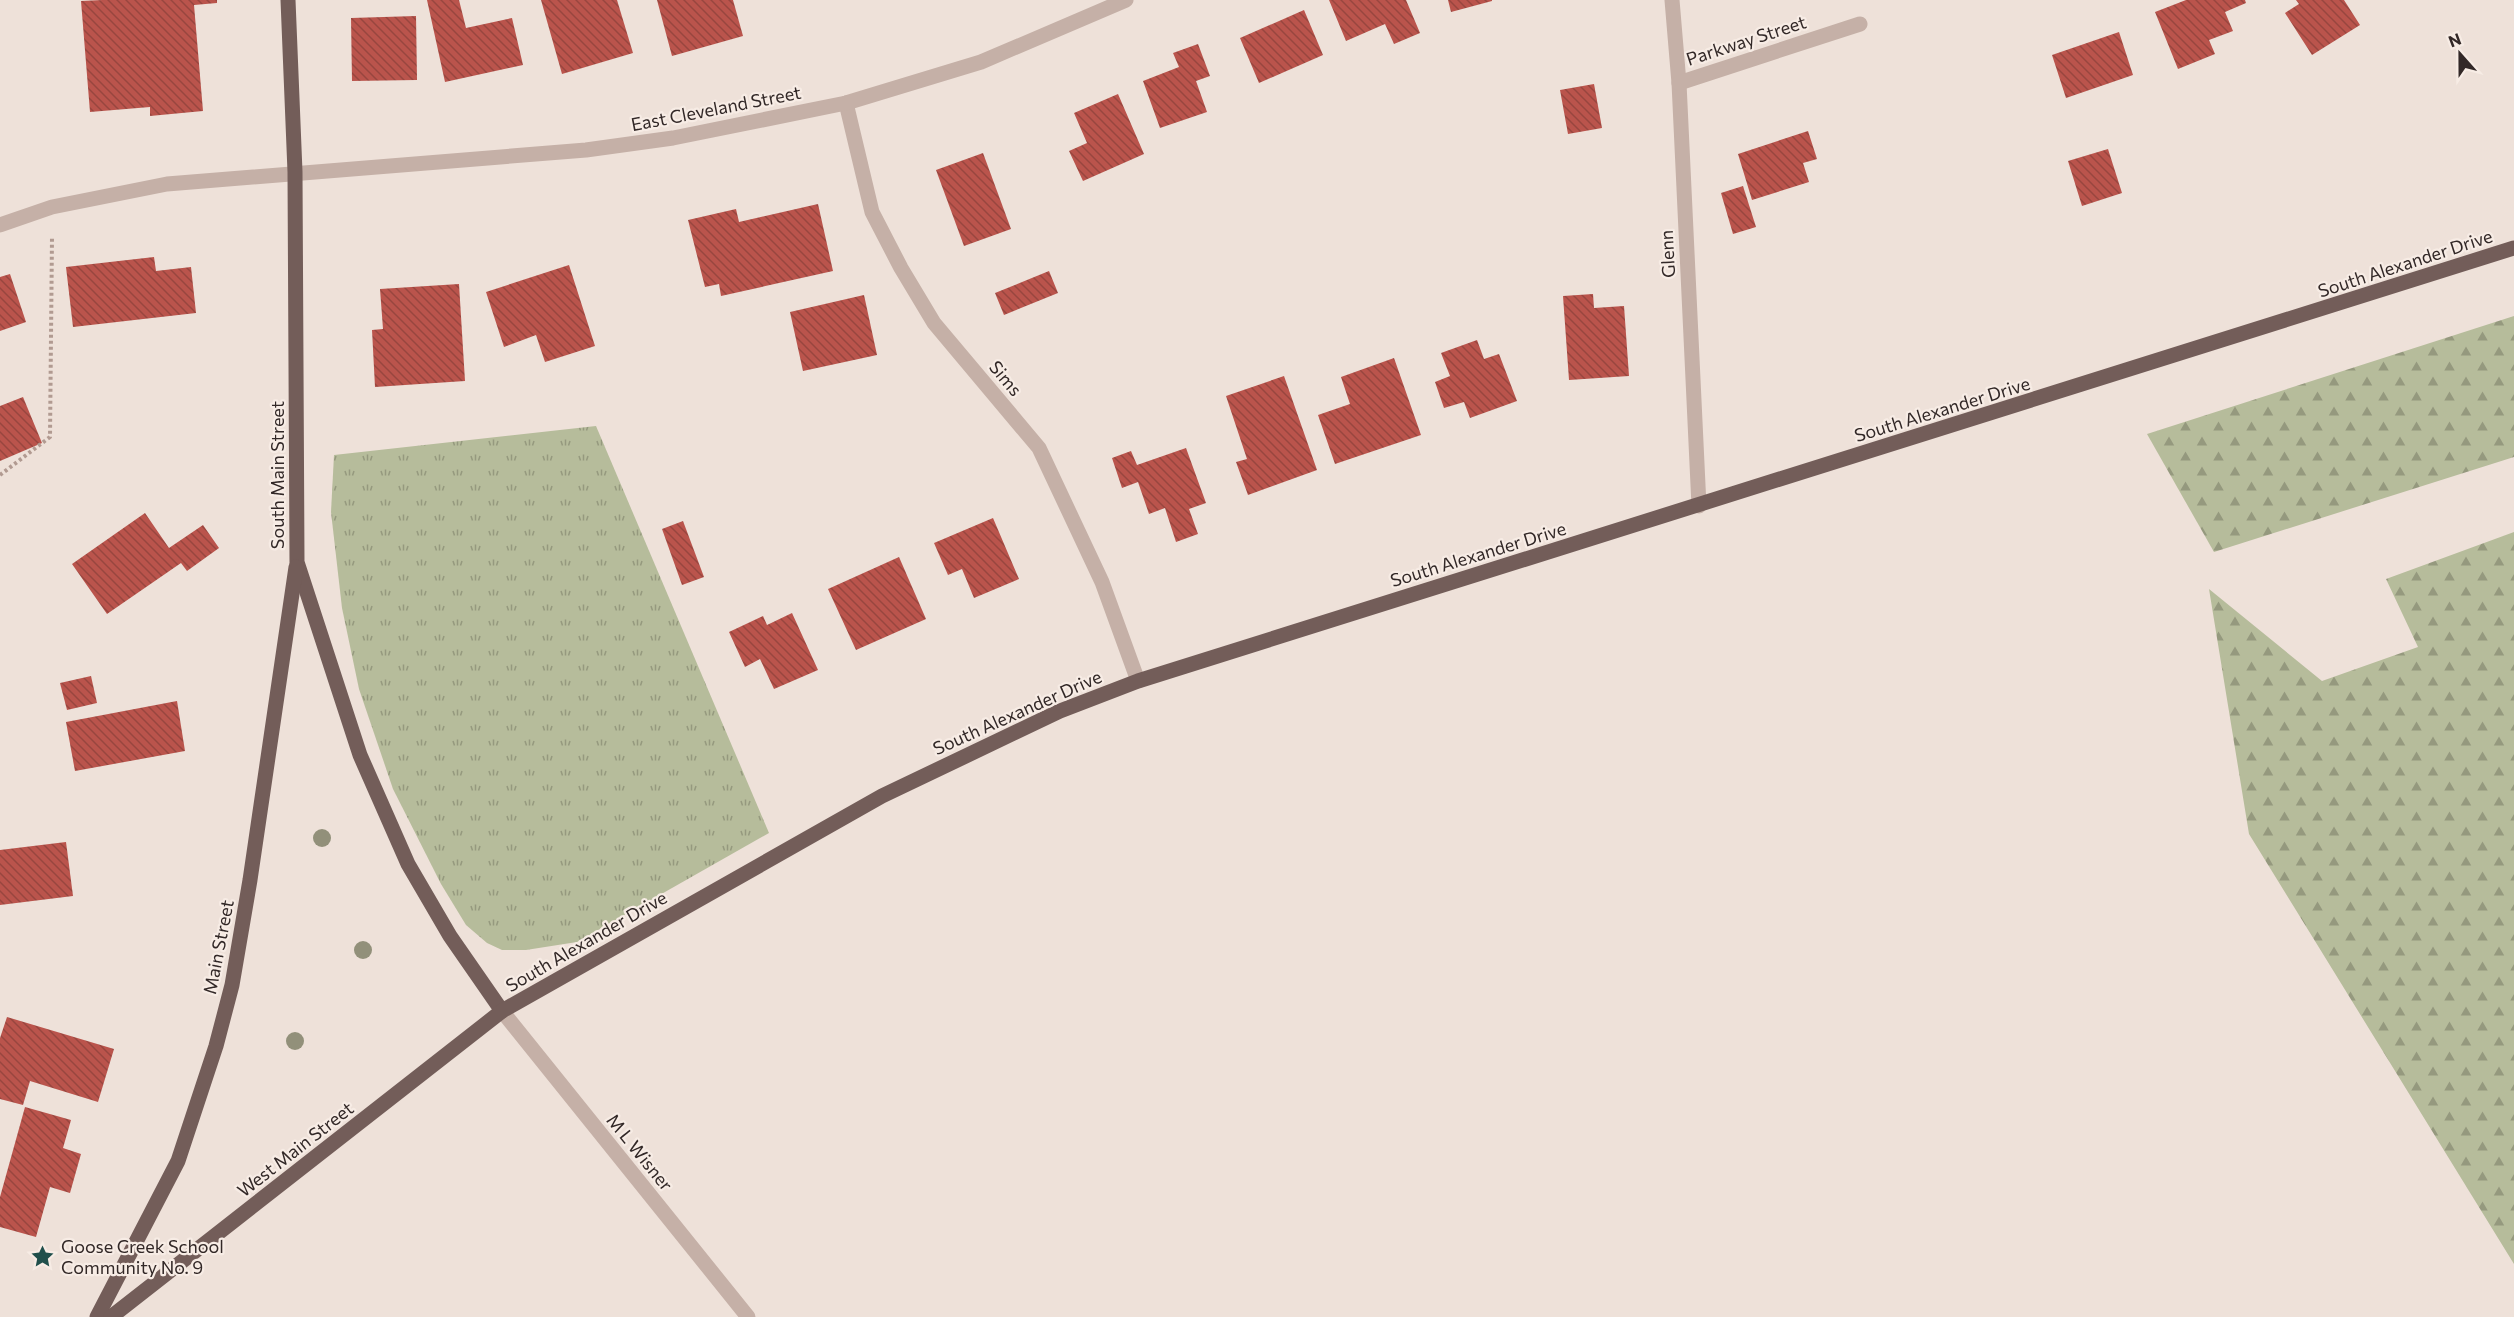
<svg xmlns="http://www.w3.org/2000/svg" width="2514" height="1317" font-family="Commissioner,sans-serif">
<style>
.grass{fill:url(#grass-tufts)}
.forest{fill:url(#forest-firs)}
.building{fill:url(#building-back-hatch)}
.lines{fill:none;stroke-linecap:round;stroke-linejoin:round}
.path{stroke:#b19a91;stroke-width:4;stroke-dasharray:3 3;stroke-linecap:butt}
.minor{stroke:#c5b0a7;stroke-width:15}
.major{stroke:#735d59;stroke-width:15}
.tree{fill:#92907a}
.labels{text-anchor:middle;dominant-baseline:central;stroke-width:4.5;stroke-linejoin:round;paint-order:stroke}
.street-label{font-size:18px;fill:#322827;stroke:#f7ece5}
.poi-label{font-size:18px;fill:#322827;stroke:#f7ece5;text-anchor:start}
</style>
<defs>
<pattern id="grass-tufts" width="24" height="20" patternUnits="userSpaceOnUse" patternTransform="scale(1.5)"><rect width="24" height="20" fill="#b6bc9b"/><path d="M3 7l-1-3M5 7V3M7 7l1-3M15 17l-1-3M17 17v-4M19 17l1-3" fill="none" stroke="#95997e"/></pattern>
<pattern id="forest-firs" width="22" height="20" patternUnits="userSpaceOnUse" patternTransform="scale(1.5)"><rect width="22" height="20" fill="#b6bc9b"/><path d="M5 1l3.5 6h-7zM16 11l3.5 6h-7z" fill="#95997e"/></pattern>
<pattern id="building-back-hatch" width="6" height="6" patternUnits="userSpaceOnUse" patternTransform="scale(1.5)"><rect width="6" height="6" fill="#ba544c"/><path d="M-1 5l2 2M0 0l6 6M5-1l2 2" fill="none" stroke="#98463f"/></pattern>
</defs>
<rect width="100%" height="100%" fill="#eee1d9"/>
<polygon class="grass" points="596,426 769,833 577,942 526,950 502,950 487,943 466,925 441,884 393,789 359,689 342,608 331,512 334,455"/>
<g class="forest">
<polygon points="2514,316 2514,457 2214,552 2147,434"/>
<polygon points="2514,532 2514,1264 2249,834 2209,589 2322,681 2418,647 2386,579"/>
</g>
<g class="building">
<polygon points="102,0 217,0 217,3 194,5 203,111 150,116 150,107 90,112 81,1"/>
<polygon points="427,0 459,0 466,28 512,18 523,65 445,82"/>
<polygon points="541,0 617,0 633,53 562,74"/>
<polygon points="657,0 733,0 743,36 672,56"/>
<polygon points="1329,0 1406,0 1420,33 1394,44 1385,24 1346,41"/>
<polygon points="1448,0 1492,0 1492,1 1451,12"/>
<polygon points="2186,0 2245,0 2246,3 2225,12 2233,31 2209,40 2215,54 2178,69 2155,12"/>
<polygon points="2296,0 2344,0 2360,25 2312,55 2285,13 2299,4"/>
<polygon points="1304,10 1323,55 1259,83 1240,38"/>
<polygon points="416,16 417,80 352,81 351,18"/>
<polygon points="2119,32 2133,75 2066,98 2052,55"/>
<polygon points="1198,44 1210,76 1196,81 1207,112 1160,128 1143,81 1179,67 1173,53"/>
<polygon points="1594,84 1602,128 1568,134 1560,90"/>
<polygon points="1118,94 1144,154 1083,181 1069,151 1087,143 1074,113"/>
<polygon points="1808,131 1817,159 1803,163 1809,182 1752,200 1738,154"/>
<polygon points="2108,149 2122,193 2082,206 2068,161"/>
<polygon points="983,153 1011,229 964,246 936,170"/>
<polygon points="1743,186 1756,227 1733,234 1721,193"/>
<polygon points="818,204 833,271 721,296 719,284 705,287 688,220 736,209 739,222"/>
<polygon points="154,257 156,271 191,267 196,313 73,327 66,267"/>
<polygon points="569,265 595,346 545,362 536,335 504,347 486,292"/>
<polygon points="1049,271 1058,293 1004,315 995,293"/>
<polygon points="10,274 26,322 0,331 0,277"/>
<polygon points="459,284 465,381 375,387 372,330 383,329 380,289"/>
<polygon points="1593,294 1594,308 1624,306 1629,376 1569,380 1563,296"/>
<polygon points="864,295 877,355 803,371 790,312"/>
<polygon points="1477,340 1484,359 1499,354 1517,401 1470,418 1464,402 1444,408 1435,382 1450,376 1441,353"/>
<polygon points="1394,358 1421,435 1335,464 1318,415 1350,404 1341,377"/>
<polygon points="1284,376 1317,470 1248,495 1236,462 1247,459 1226,396"/>
<polygon points="23,397 42,443 0,461 0,406"/>
<polygon points="1186,448 1206,503 1189,509 1198,534 1176,542 1165,508 1149,514 1138,482 1122,488 1112,458 1131,451 1137,465"/>
<polygon points="145,513 169,548 203,525 219,548 187,571 181,563 107,614 72,564"/>
<polygon points="993,518 1019,579 974,598 962,569 948,575 934,543"/>
<polygon points="683,521 704,577 682,585 662,529"/>
<polygon points="899,557 926,619 856,650 828,589"/>
<polygon points="792,613 818,670 774,689 760,659 745,667 729,632 763,616 767,625"/>
<polygon points="91,676 97,703 67,710 60,683"/>
<polygon points="177,701 185,751 75,771 66,722"/>
<polygon points="66,842 73,896 0,905 0,850"/>
<polygon points="7,1017 114,1049 98,1102 30,1081 23,1105 0,1099 0,1038"/>
<polygon points="25,1107 71,1120 63,1148 81,1154 70,1193 50,1187 36,1237 0,1227 0,1197"/>
</g>
<g class="lines">
<polyline class="path" points="0,475 50,437 52,237"/>
<g class="minor">
<polyline points="1672,0 1679,83 1699,506"/>
<polyline points="1679,83 1860,24"/>
<polyline points="846,103 872,212 901,268 934,323 1039,448 1102,582 1138,681"/>
<polyline points="0,225 52,207 167,184 586,150 673,138 846,103 981,62 1126,0"/>
<polyline points="502,1011 748,1317"/>
</g>
<g class="major">
<polyline points="288,0 295,172 297,562 360,755 408,864 450,936 502,1011"/>
<polyline points="97,1317 178,1161 216,1046 232,985 250,880 296,567"/>
<polyline points="111,1317 502,1011 882,796 1060,711 1138,681 2514,248"/>
</g>
</g>
<g class="tree">
<circle cx="322" cy="838" r="9"/>
<circle cx="363" cy="950" r="9"/>
<circle cx="295" cy="1041" r="9"/>
</g>
<defs>
<symbol id="sight-bare" viewBox="-9 -9 18 18"><path d="M0-6L1.8-2.2L6-1.7L2.9 1.2L3.7 5.4L0 3.3L-3.7 5.4L-2.9 1.2L-6-1.7L-1.8-2.2Z" fill="#204f4b" stroke="#f7ece5" stroke-width="2.5" paint-order="stroke"/></symbol>
</defs>
<g fill-rule="evenodd">
<use href="#sight-bare" x="26" y="1240" width="33" height="33"/>
</g>
<g class="labels">
<g class="street-label">
<text transform="translate(1746 40) rotate(-18)">Parkway Street</text>
<text transform="translate(716 108) rotate(-11)">East Cleveland Street</text>
<text transform="translate(1667 254) rotate(-93)">Glenn</text>
<text transform="translate(2405 263) rotate(-18)">South Alexander Drive</text>
<text transform="translate(1006 378) rotate(50)">Sims</text>
<text transform="translate(1942 409) rotate(-17)">South Alexander Drive</text>
<text transform="translate(277 475) rotate(-90)">South Main Street</text>
<text transform="translate(1478 554) rotate(-17)">South Alexander Drive</text>
<text transform="translate(1017 712) rotate(-24)">South Alexander Drive</text>
<text transform="translate(586 941) rotate(-30)">South Alexander Drive</text>
<text transform="translate(218 947) rotate(-79)">Main Street</text>
<text transform="translate(295 1149) rotate(-38)">West Main Street</text>
<text transform="translate(640 1152) rotate(51)">M L Wisner</text>
</g>
<g class="poi-label">
<text x="61" y="1246">Goose Creek School<tspan x="61" dy="21">Community No. 9</tspan></text>
</g>
</g>
<g transform="translate(2460 54) rotate(339)" stroke="#f7ece5" stroke-width="4.5" paint-order="stroke">
<path d="M0-4.5L10 22L0 15L-10 22Z" fill="#322827"/>
<text y="-9" font-size="16" font-weight="bold" text-anchor="middle" fill="#322827">N</text>
</g>
</svg>
